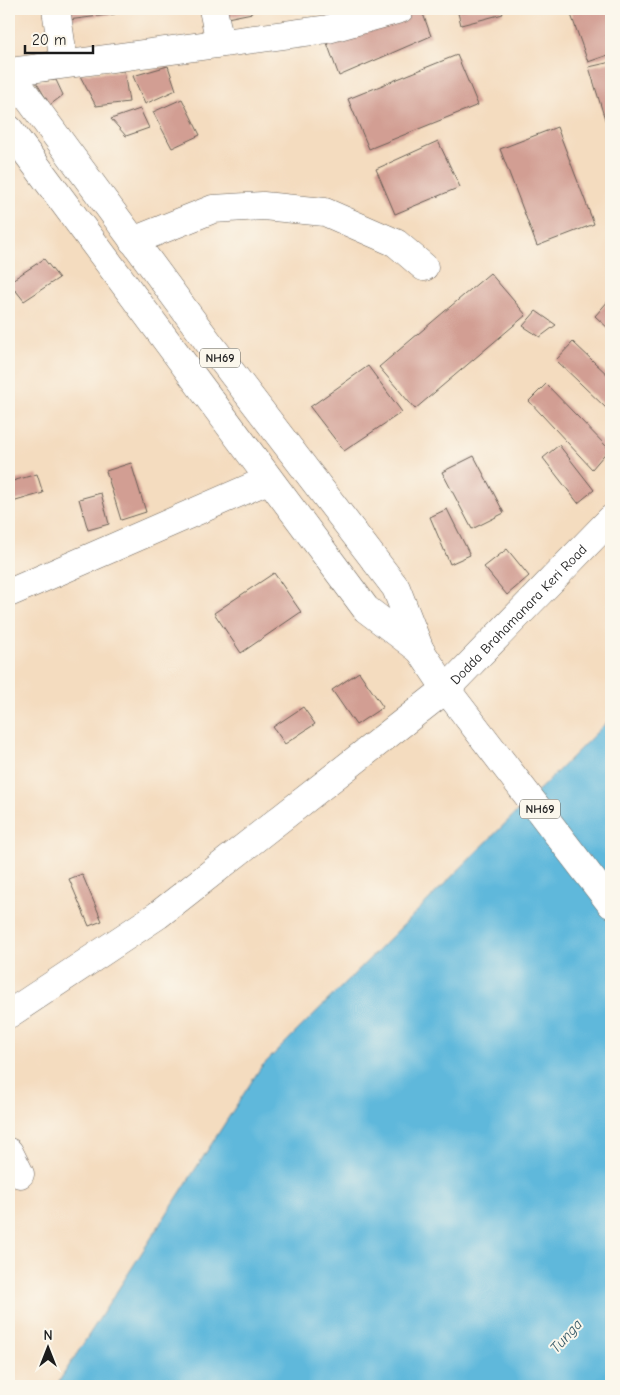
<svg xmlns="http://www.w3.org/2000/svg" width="620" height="1395" font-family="'Comic Neue',sans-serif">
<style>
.water{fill:#5eb8db;stroke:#3d6a7c}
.building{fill:#d29e93}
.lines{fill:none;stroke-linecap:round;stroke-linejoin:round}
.minor-casing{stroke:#685f55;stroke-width:29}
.major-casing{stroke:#685f55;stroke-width:29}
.highway-casing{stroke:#685f55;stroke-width:29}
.minor{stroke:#fff;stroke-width:28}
.major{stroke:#fff;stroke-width:28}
.highway{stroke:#fff;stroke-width:28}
.labels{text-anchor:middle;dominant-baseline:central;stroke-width:4;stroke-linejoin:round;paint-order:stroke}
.shield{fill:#fbf7ec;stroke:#5f5e5a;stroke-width:1}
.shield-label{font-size:12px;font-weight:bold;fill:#1c1c1c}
.street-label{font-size:14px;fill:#1c1c1c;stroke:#fbf7ec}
.water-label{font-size:15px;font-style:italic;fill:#365a68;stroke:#fbf7ec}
</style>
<rect width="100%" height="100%" fill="#fbf7ec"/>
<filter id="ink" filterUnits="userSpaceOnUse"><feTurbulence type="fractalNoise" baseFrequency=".02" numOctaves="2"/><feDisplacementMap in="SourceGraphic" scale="10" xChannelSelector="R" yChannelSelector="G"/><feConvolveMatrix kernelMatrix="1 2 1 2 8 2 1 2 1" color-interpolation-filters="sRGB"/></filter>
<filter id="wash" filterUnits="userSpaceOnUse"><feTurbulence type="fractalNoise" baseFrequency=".0096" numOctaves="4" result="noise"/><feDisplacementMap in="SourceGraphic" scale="20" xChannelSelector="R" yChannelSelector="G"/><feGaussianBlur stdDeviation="1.12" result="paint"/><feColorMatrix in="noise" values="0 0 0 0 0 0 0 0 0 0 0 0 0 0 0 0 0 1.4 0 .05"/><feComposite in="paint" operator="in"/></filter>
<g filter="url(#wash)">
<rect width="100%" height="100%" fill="#f4dcbf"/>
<polygon class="water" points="611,718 611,1386 56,1386 261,1067"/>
<g id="blocks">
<g class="building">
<polygon points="59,9 114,9 115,14 60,21"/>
<polygon points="215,9 252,9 252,13 217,20"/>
<polygon points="457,9 501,9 503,14 461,25"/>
<polygon points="569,9 611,9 611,54 588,62"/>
<polygon points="422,11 431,36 339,76 326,40"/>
<polygon points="457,55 478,105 369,149 348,99"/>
<polygon points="611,62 611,139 589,67"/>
<polygon points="168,66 176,90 145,104 133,76"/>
<polygon points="124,71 129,102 96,106 79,74"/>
<polygon points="56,80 63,95 50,105 36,82"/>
<polygon points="182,99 200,135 172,148 153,112"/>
<polygon points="140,109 149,128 126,136 111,119"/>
<polygon points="557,127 594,224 537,246 500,149"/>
<polygon points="438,141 460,187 395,214 376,169"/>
<polygon points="44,259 59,278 24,301 9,282"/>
<polygon points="490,273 526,315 415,409 379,367"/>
<polygon points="609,300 611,303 611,331 595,316"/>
<polygon points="536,311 556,325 540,337 523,326"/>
<polygon points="573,342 611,378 611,403 606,408 556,360"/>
<polygon points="368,366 402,412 344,451 310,407"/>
<polygon points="546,384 609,449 592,469 529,401"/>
<polygon points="559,445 594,490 578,503 543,458"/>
<polygon points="474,456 504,513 472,529 442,472"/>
<polygon points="131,463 146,512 121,520 106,471"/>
<polygon points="37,474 43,493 9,503 9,482"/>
<polygon points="101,493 109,524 88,530 79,499"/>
<polygon points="447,509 470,555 450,564 430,517"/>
<polygon points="507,549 529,576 507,595 484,567"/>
<polygon points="274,573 301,612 241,653 214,613"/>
<polygon points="359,672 383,707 356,725 332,690"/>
<polygon points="303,707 315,724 285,744 273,727"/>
<polygon points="82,874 102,921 89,926 69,879"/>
</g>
</g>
</g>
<g filter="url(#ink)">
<use href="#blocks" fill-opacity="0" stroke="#685f55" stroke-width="1"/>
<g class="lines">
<defs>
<g id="minor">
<polyline points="56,9 64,63"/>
<polyline points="213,9 220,43"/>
<polyline points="9,72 328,29 400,9"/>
<polyline points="133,241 213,209 263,206 325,212 396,243 424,267"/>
<polyline points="9,593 268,480"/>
<polyline points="9,1014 158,915 446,689"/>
<polyline points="9,1152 20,1174"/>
</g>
<g id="major">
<path id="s1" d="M446 689 611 519"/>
</g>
<g id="highway">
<polyline points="9,72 209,343 396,588 420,650 446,689 611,904"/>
<polyline points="9,129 366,609 420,650"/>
</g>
</defs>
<use href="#minor" class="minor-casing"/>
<use href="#major" class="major-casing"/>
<use href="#highway" class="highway-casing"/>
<use href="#minor" class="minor"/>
<use href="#major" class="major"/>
<use href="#highway" class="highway"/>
</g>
</g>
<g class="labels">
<g class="shield">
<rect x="200" y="348.5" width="40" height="19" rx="4"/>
<rect x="520" y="799.5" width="40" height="19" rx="4"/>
</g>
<g class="shield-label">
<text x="220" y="358">NH69</text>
<text x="540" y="809">NH69</text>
</g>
<g class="street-label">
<text stroke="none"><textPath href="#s1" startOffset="104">Dodda Brahamanara Keri Road</textPath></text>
</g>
<g class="water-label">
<text transform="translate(566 1336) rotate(-48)">Tunga</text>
</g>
</g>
<rect width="620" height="1395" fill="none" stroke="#fbf7ec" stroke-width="30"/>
<g transform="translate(48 1348)" stroke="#fbf7ec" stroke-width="4" paint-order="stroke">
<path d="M0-4L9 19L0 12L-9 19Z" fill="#1c1c1c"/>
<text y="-8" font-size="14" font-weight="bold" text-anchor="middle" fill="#1c1c1c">N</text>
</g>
<path d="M25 45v8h68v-8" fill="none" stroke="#1c1c1c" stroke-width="2.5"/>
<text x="32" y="45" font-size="15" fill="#1c1c1c" stroke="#fbf7ec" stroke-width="4" paint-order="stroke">20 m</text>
</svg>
